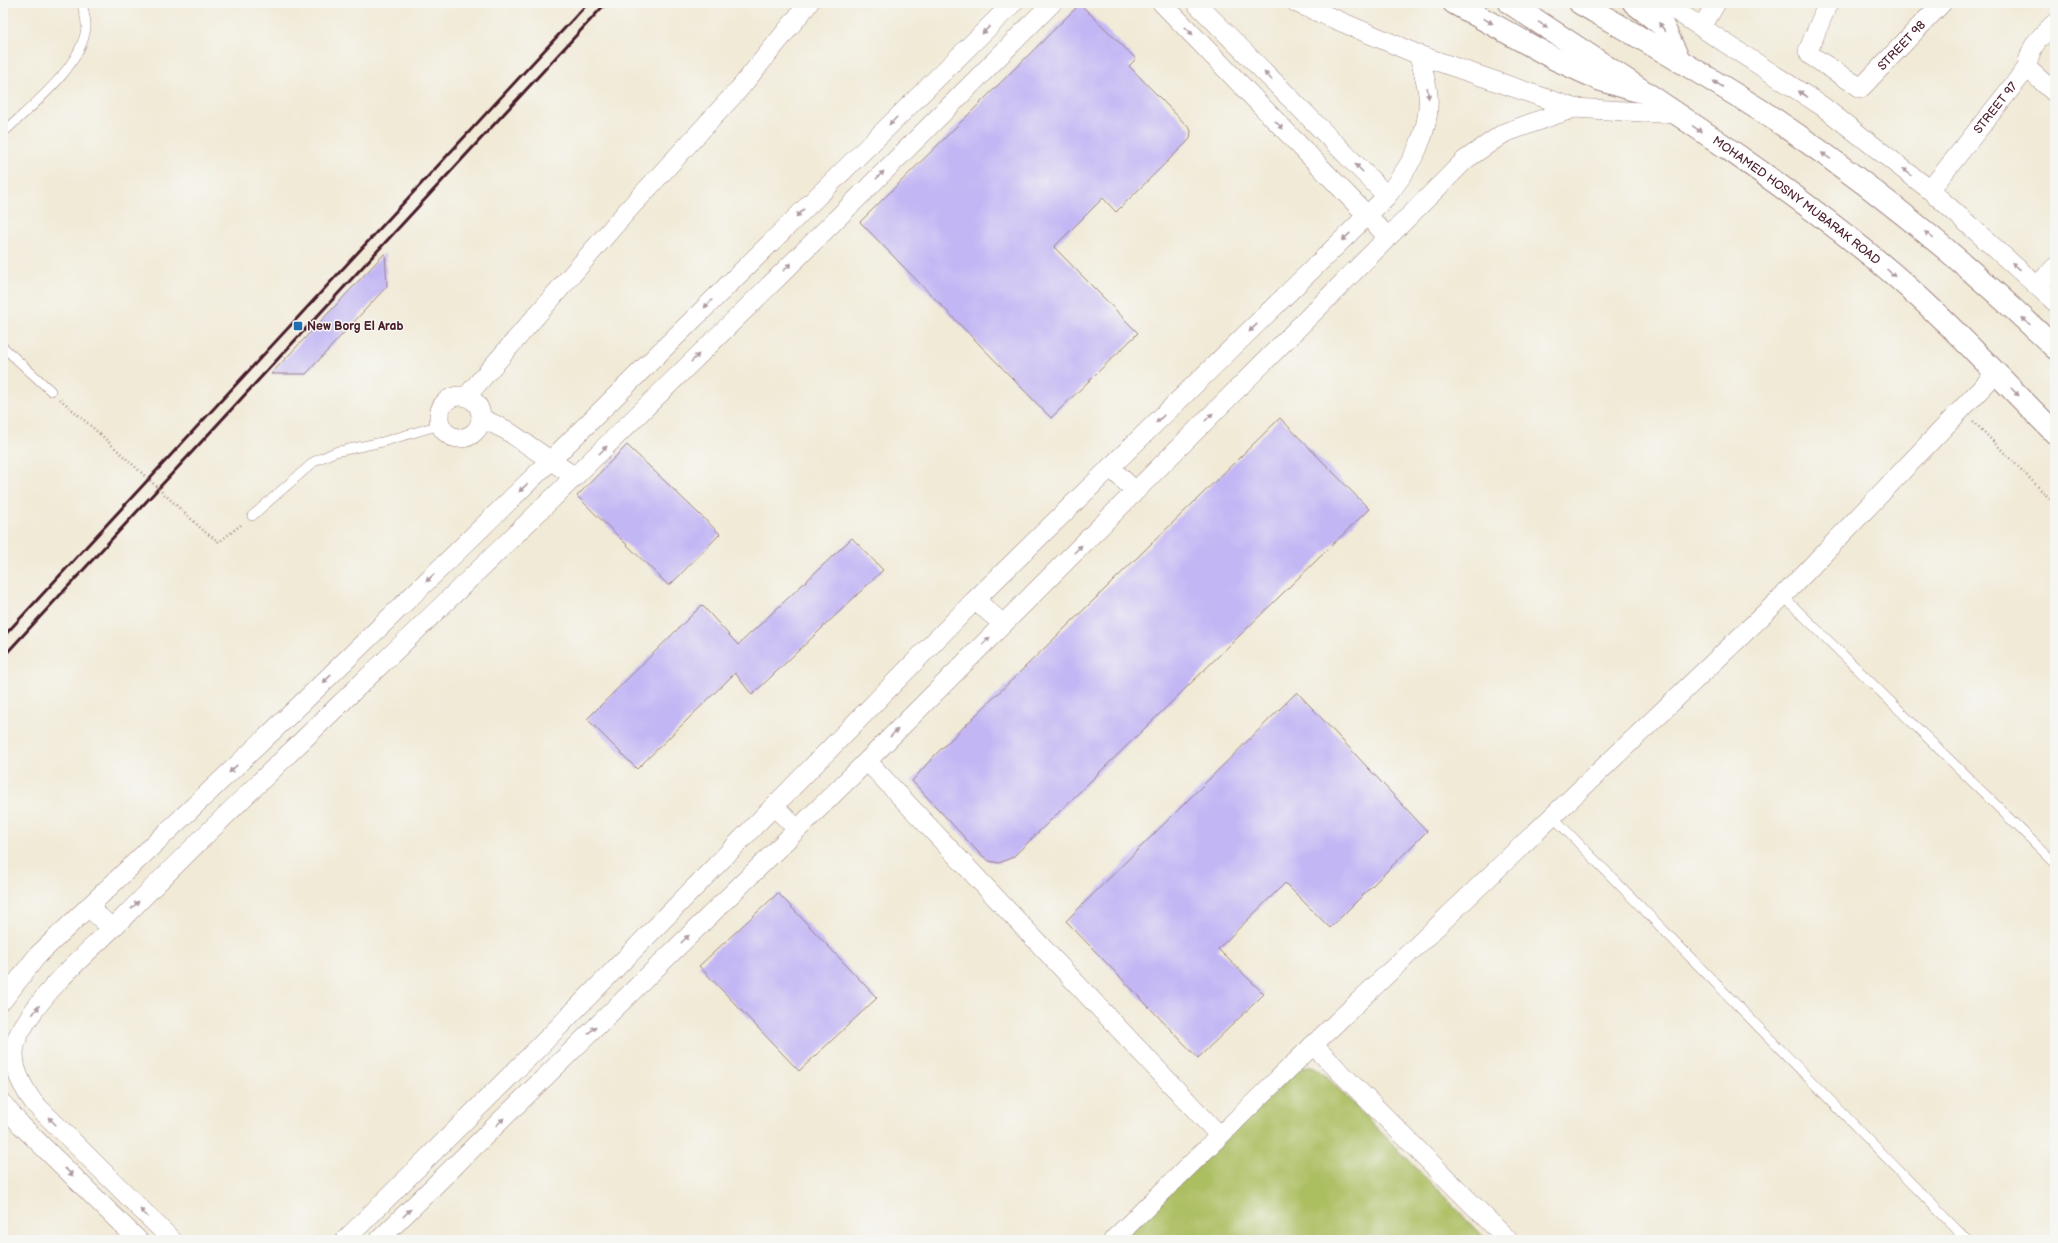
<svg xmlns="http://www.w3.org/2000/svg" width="2058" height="1243" font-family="'Balsamiq Sans',sans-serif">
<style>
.green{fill:#abbe61;stroke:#7a6e46}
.building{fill:#c2b6f4}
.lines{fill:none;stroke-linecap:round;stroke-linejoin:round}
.lane-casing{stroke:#9e8481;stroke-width:10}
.street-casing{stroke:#9e8481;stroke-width:20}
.secondary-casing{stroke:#9e8481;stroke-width:24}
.highway-casing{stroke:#9e8481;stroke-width:24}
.path{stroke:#9e8481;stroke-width:2.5;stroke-dasharray:1 3;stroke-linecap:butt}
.lane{stroke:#fff;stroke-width:9}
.street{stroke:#fff;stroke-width:19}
.secondary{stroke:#fff;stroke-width:22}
.highway{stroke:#fff;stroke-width:22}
.rail{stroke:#4a1f2b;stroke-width:3}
.path-bridge{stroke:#9e8481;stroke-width:2.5;stroke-dasharray:1 3;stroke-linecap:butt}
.oneway{fill:#ae9aa0}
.poi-dot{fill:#1f6fb2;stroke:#f6f6f2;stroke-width:1.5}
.labels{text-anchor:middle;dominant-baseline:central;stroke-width:3;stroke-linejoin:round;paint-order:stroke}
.street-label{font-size:12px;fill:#4a1f2b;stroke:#f6f6f2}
.poi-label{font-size:12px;font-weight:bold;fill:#4a1f2b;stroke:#f6f6f2;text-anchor:start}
</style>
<rect width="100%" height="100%" fill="#f6f6f2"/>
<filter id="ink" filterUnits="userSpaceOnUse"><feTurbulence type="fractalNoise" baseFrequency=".025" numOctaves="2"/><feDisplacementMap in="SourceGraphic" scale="8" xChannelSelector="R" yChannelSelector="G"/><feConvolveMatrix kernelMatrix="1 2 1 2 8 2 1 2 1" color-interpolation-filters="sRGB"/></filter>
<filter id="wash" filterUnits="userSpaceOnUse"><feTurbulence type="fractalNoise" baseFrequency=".012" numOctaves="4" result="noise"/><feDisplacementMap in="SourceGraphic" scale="16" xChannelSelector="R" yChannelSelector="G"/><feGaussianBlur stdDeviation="0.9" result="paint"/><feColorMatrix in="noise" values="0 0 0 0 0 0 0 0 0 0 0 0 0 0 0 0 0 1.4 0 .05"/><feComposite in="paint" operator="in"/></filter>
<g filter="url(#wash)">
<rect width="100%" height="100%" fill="#f1ead7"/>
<polygon class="green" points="1307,1066 1312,1066 1320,1070 1487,1240 1122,1240 1299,1069"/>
<g id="blocks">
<g class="building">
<polygon points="1080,4 1136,59 1129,66 1191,130 1190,139 1116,212 1103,198 1054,247 1138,333 1051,418 860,222"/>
<polygon points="385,253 387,286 306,374 271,374"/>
<polygon points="1280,418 1369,509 1013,857 999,863 989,861 979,853 912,781 933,757"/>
<polygon points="627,445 720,534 669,586 577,496"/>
<polygon points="852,538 883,570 752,695 735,673 637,769 587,719 702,605 738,645"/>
<polygon points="1297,692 1427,831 1330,928 1285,883 1218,949 1264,994 1198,1058 1066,921"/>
<polygon points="778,893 877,998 799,1071 699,966"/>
</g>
</g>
</g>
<g filter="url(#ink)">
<use href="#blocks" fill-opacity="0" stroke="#9e8481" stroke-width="1"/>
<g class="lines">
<defs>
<g id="lane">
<path d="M3 133C31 106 81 68 86 28 87 20 83 10 82 3"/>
<polyline points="3,347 51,391"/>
<polyline points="252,516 315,461 335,452 382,442 440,425"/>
<polyline points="1783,596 2055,863"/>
<polyline points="1553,817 1967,1240"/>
</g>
<g id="street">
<polyline points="1162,3 1387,236"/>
<polyline points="1196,3 1387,196"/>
<polyline points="1297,3 1419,55 1574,108 1675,114"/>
<polyline points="1664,3 1822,106 1930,190 2055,302"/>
<path id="s1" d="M1828 3 1808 51 1810 55 1861 88 1942 3"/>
<polyline points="1702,27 1716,3"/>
<polyline points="2027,68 2055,93"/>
<path id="s2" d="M1930 190 2027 68C2030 45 2039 38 2055 23"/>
<polyline points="2038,285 2055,267"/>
<circle cx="460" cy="417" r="21"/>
<polyline points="466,397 627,211 740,88 809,3"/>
<polyline points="481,418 506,430 575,477"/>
<polyline points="1110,467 1135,491"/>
<polyline points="975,600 1003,624"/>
<polyline points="867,761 1219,1135"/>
<polyline points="774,806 797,829"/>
<polyline points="88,907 112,928"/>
<polyline points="3,1000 37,956 300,705 551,460 1013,3"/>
<polyline points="1313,1045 1508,1240"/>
<polyline points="3,1104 21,1125 138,1240"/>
<path d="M172 1240 34 1103C19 1082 6 1057 20 1032 45 988 87 953 123 918 193 846 265 777 337 707 578 475 817 241 1052 3"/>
<path d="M345 1240 537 1049 975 600 1387 196C1410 166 1431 134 1428 95 1427 82 1422 68 1419 55"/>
<polyline points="379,1240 867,761 1465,160 1504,133 1574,108"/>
<polyline points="1113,1240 1313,1045 1783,596 1996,373"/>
</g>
<g id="secondary">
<polyline points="1454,3 1555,59 1601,80 1638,91"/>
<polyline points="1634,3 1663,26 1679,60"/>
</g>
<g id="highway">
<path id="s3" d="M1510 3C1633 85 1759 164 1874 258 1939 311 1996 374 2055 433"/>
<path d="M1580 3C1646 41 1713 79 1777 121 1876 188 1969 265 2055 348"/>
</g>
</defs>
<use href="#lane" class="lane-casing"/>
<use href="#street" class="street-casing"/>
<use href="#secondary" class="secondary-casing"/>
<use href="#highway" class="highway-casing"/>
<g class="path">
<polyline points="60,399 100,434"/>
<polyline points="1973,421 2055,504"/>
<polyline points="205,532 219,542 242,524"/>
</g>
<use href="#lane" class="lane"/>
<use href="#street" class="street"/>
<use href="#secondary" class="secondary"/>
<use href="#highway" class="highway"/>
<g class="rail">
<polyline points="3,637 588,3"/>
<polyline points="3,657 606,3"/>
</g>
<polyline class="path-bridge" points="100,434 205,532"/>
</g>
<defs><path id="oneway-solid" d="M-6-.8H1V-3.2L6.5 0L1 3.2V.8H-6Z"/></defs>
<g class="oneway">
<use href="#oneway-solid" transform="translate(1488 21) rotate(29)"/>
<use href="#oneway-solid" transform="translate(1543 25) rotate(34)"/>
<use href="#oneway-solid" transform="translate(1662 27) rotate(-127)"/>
<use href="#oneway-solid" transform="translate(986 30) rotate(136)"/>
<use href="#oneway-solid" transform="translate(1189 31) rotate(46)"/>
<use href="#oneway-solid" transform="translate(1268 76) rotate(-135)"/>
<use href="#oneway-solid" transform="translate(1718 84) rotate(-148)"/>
<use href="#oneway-solid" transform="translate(1428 93) rotate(82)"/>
<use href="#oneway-solid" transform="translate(1803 94) rotate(-147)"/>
<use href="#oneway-solid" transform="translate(893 121) rotate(135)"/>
<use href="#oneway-solid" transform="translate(1279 125) rotate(46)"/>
<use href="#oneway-solid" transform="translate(1697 129) rotate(34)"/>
<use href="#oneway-solid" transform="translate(1826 156) rotate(-145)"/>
<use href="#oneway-solid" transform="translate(1359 168) rotate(-135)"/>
<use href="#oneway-solid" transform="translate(1907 172) rotate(-142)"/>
<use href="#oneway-solid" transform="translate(880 175) rotate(-45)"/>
<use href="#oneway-solid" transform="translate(800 213) rotate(135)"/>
<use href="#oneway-solid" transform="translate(1929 235) rotate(-141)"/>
<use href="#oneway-solid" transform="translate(1346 237) rotate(136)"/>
<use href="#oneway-solid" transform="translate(2016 266) rotate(-139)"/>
<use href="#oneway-solid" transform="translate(787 267) rotate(-45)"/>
<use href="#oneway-solid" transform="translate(1891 273) rotate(42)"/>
<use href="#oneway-solid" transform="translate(708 304) rotate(135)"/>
<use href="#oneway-solid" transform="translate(2026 321) rotate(-138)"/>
<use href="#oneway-solid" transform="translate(1253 328) rotate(136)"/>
<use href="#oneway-solid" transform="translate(695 358) rotate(-45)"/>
<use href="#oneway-solid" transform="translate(2015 392) rotate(45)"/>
<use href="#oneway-solid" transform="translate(1209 417) rotate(-45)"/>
<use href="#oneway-solid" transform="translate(1160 419) rotate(136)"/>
<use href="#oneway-solid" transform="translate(603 450) rotate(-45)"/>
<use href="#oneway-solid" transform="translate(523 488) rotate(136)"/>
<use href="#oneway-solid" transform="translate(1078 549) rotate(-45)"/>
<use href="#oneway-solid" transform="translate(430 578) rotate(136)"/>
<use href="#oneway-solid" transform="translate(986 641) rotate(-45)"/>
<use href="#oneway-solid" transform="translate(327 679) rotate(136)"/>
<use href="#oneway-solid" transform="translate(894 733) rotate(-45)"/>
<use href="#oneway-solid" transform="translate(233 769) rotate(136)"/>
<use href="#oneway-solid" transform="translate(135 905) rotate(-45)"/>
<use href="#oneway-solid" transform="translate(685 939) rotate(-45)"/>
<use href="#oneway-solid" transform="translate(36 1010) rotate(-53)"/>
<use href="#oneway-solid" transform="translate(592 1030) rotate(-45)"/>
<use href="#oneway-solid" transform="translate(52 1121) rotate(-135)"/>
<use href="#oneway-solid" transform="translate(500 1122) rotate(-45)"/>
<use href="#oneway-solid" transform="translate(69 1172) rotate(44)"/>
<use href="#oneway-solid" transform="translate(144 1213) rotate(-135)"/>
<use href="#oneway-solid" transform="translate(407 1213) rotate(-45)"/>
</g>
</g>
<rect class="poi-dot" x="293" y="321" width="10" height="10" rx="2"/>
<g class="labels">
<g class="street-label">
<text stroke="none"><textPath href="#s1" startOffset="176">STREET 98</textPath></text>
<text stroke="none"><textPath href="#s2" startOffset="105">STREET 97</textPath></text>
<text stroke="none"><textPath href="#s3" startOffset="348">MOHAMED HOSNY MUBARAK ROAD</textPath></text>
</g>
<g class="poi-label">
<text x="307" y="326">New Borg El Arab</text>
</g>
</g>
<rect width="2058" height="1243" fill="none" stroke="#f6f6f2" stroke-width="16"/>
</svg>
